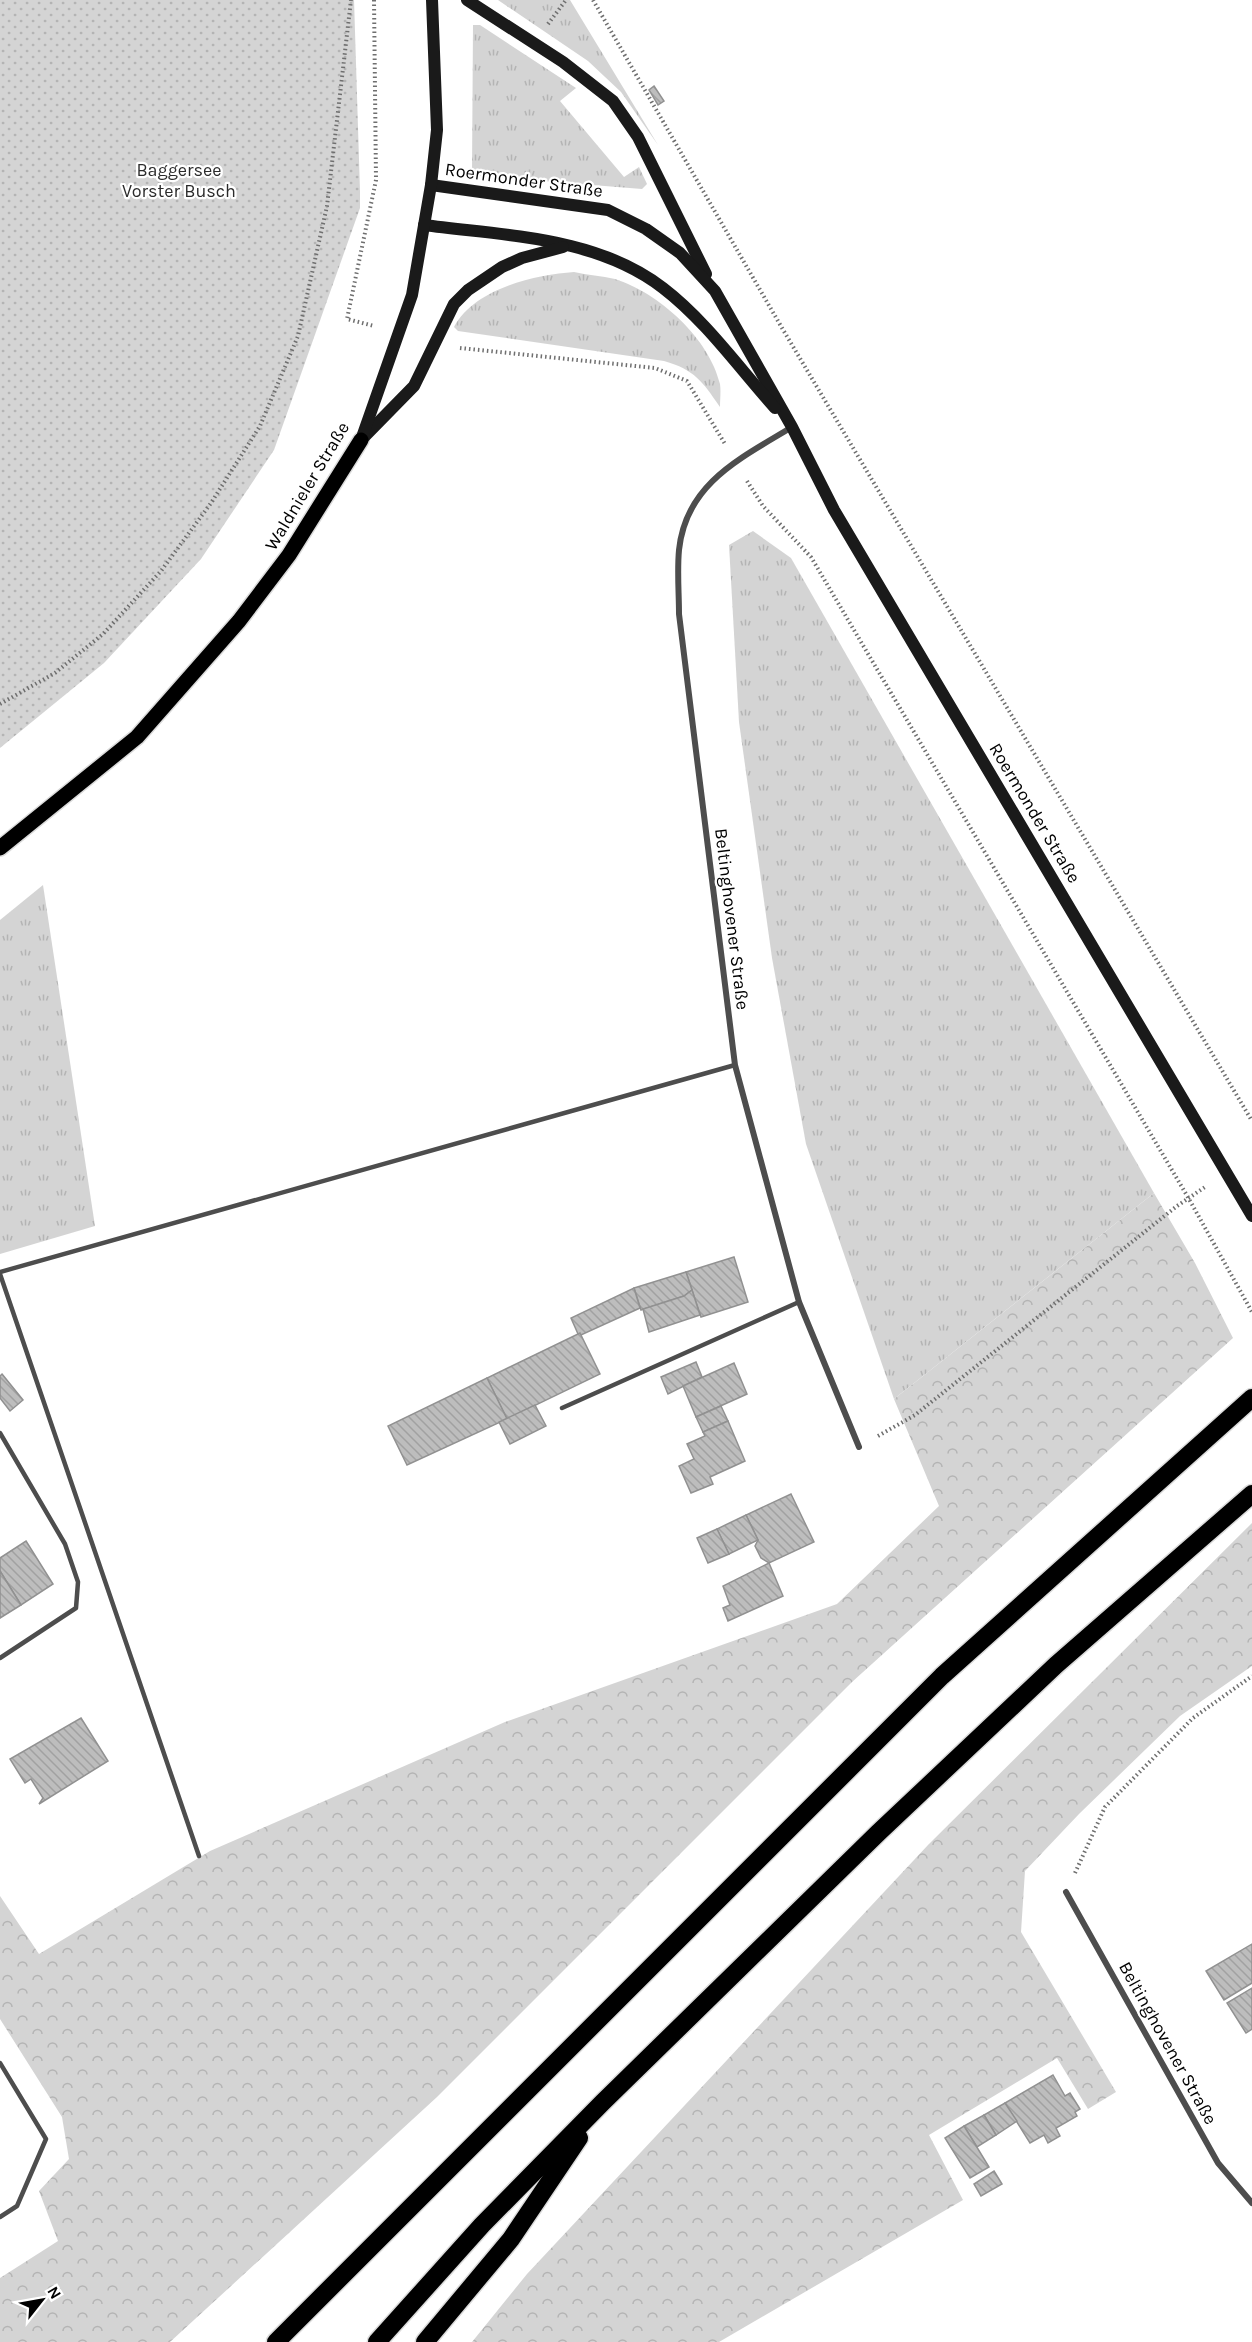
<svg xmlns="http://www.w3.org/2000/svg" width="1252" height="2342" font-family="Karla,sans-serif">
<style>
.grass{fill:url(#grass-tufts)}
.forest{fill:url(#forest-crowns)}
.park{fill:url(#park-dots)}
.building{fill:url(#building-back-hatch);stroke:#919191;stroke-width:1.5}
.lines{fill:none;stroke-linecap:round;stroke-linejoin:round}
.primary-casing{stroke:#dbdbdb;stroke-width:18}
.highway-casing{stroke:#dbdbdb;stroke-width:21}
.path{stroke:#6f6f6f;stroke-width:4;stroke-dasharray:1.5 3;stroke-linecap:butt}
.lane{stroke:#4d4d4d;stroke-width:4.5}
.street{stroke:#4d4d4d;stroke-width:6}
.secondary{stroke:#1a1a1a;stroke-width:12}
.primary{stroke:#000;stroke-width:15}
.highway{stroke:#000;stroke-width:18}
.labels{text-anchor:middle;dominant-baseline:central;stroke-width:4.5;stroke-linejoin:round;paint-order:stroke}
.park-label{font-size:18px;fill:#2b2b2b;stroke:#fff}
.street-label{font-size:18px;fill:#000;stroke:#fff}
</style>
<defs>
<pattern id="grass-tufts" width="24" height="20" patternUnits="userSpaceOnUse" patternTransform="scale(1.5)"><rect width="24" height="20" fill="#d4d4d4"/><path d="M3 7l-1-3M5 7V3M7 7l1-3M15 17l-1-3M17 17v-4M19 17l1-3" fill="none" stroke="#b4b4b4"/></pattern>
<pattern id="forest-crowns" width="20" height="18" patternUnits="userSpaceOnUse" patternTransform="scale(1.5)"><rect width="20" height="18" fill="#d4d4d4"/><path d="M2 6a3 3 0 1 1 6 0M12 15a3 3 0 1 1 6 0" fill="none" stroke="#b4b4b4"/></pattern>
<pattern id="park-dots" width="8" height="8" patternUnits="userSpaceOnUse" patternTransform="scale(1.5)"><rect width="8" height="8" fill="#d4d4d4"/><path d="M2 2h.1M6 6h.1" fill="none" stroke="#b4b4b4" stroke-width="1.8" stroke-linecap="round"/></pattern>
<pattern id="building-back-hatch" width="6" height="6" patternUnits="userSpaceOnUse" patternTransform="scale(1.5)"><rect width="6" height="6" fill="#bdbdbd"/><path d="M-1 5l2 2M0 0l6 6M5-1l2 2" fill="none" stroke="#a1a1a1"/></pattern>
</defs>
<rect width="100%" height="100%" fill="#fff"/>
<g class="grass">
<polygon points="498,0 570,0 658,145 621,92 588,61"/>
<polygon points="473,25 480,25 576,88 560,101 624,177 639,167 647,184 642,189 479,176 472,170"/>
<path d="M574 272C587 275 602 276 615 279 659 293 709 338 720 384 721 391 720 400 720 407 702 381 695 370 664 361L458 331 454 327C475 288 535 275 574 272Z"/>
<polygon points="753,531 791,558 1154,1193 894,1399 806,1144 772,958 739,722 729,545"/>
<polygon points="43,885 95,1226 0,1254 0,920"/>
</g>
<g class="forest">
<polygon points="1154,1193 1195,1263 1233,1338 852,1682 437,2097 170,2342 0,2342 0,2278 58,2241 39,2191 69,2159 62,2117 0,2019 0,1896 39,1954 210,1851 505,1722 837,1604 939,1506 894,1399"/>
<polygon points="1252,1523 1252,1666 1180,1716 1079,1814 1025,1871 1021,1932 1116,2092 1088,2109 1057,2058 929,2135 963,2200 719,2342 472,2342 527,2274 928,1845"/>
</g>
<polygon class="park" points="0,0 354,0 360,192 360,208 274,450 201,559 104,663 0,748"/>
<g class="building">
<polygon points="654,86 664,101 658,105 649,90"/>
<polygon points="734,1257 748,1302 701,1317 686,1272"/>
<polygon points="686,1272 692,1290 684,1296 641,1310 634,1288"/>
<polygon points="634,1288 640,1308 581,1335 578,1334 571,1318"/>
<polygon points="692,1290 700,1315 649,1332 643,1309 684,1296"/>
<polygon points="580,1333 600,1374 507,1419 487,1378"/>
<polygon points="696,1362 702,1377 668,1394 661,1377"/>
<polygon points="734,1363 747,1394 696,1417 683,1386"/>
<polygon points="2,1374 23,1400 10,1411 0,1398 0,1376"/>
<polygon points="487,1378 507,1419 407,1465 388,1426"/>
<polygon points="535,1405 546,1426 510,1444 499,1422"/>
<polygon points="721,1406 728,1421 703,1432 696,1417"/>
<polygon points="728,1421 745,1461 710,1477 713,1484 691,1493 679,1466 694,1459 687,1444 705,1436 703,1432"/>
<polygon points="791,1494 814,1542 769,1563 761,1558 755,1546 758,1540 746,1515"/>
<polygon points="746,1515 758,1540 729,1554 717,1529"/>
<polygon points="717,1529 729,1554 708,1563 697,1538"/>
<polygon points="26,1541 53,1584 21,1605 0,1571 0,1558"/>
<polygon points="769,1563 783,1596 728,1621 723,1608 730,1605 723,1586"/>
<polygon points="0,1571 21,1605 0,1618"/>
<polygon points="81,1718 108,1761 39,1804 43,1798 31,1779 25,1783 10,1759"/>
<polygon points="1252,1944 1252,1983 1224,2000 1206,1971"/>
<polygon points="1252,1988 1252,2029 1246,2033 1227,2003"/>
<polygon points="1053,2075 1065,2096 1070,2093 1080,2109 1075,2112 1077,2116 1056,2128 1060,2136 1048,2143 1044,2135 1030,2143 1005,2103"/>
<polygon points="1005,2103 1017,2121 996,2135 984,2115"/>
<polygon points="984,2115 996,2135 977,2147 964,2126"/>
<polygon points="964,2126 989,2167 970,2178 945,2138"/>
<polygon points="994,2171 1002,2184 981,2196 974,2184"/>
</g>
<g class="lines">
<defs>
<polyline id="primary" points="0,848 137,737 239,621 289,555 361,440"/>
<g id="highway">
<polyline points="276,2342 942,1676 1252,1398"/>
<polyline points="377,2342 482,2225 603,2102 878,1833 1056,1665 1252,1494"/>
<polyline points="425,2342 511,2239 579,2138"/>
</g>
</defs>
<use href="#primary" class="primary-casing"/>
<use href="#highway" class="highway-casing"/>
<g class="path">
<polyline points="374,0 376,180 347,319 374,326"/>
<polyline points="593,0 782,328 1252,1121"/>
<polyline points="548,24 566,0"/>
<polyline points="460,348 655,368 687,381 725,444"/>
<polyline points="747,481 763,506 811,557 1189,1199 1252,1312"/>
<polyline points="0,704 55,673 103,634 161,571 211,503 260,426 298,336 327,206 351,0"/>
<polyline points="878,1436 915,1415 1177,1206 1205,1187"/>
<polyline points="1075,1873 1105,1807 1193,1718 1252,1676"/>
</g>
<g class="lane">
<polyline points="0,1272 735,1065"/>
<polyline points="0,1274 199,1856"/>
<polyline points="562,1408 799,1302"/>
<polyline points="0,1433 65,1544 78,1582 76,1608 0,1658"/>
<polyline points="0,2063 46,2139 17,2206 0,2217"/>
</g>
<g class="street">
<path d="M792 427C741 458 686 483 679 550 677 571 679 593 679 614L735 1065 799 1302 859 1447"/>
<polyline points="1066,1892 1218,2163 1252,2203"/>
</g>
<g class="secondary">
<polyline points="467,0 563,62 613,101 638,137 706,274"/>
<polyline points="431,185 608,210 646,229 680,253 715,291 792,427 834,510 1252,1216"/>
<path d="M424 225C504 236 596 236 663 288 706 321 739 368 775 408"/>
<polyline points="364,437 414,386 454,304 468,290 502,267 522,258 563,247"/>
<polyline points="361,440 412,295 431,185 437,130 432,0"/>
</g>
<use href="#primary" class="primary"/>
<use href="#highway" class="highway"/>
</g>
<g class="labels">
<g class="park-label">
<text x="179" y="170">Baggersee<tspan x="179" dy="21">Vorster Busch</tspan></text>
</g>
<g class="street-label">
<text transform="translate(524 180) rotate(8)">Roermonder Straße</text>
<text transform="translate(307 486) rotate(-59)">Waldnieler Straße</text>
<text transform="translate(1035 813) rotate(59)">Roermonder Straße</text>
<text transform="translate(732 919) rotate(83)">Beltinghovener Straße</text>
<text transform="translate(1168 2043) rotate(61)">Beltinghovener Straße</text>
</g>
</g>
<g transform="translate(42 2300) rotate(59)" stroke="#ffffff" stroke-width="4.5" paint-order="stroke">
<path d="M0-4.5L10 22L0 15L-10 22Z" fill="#000000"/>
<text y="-9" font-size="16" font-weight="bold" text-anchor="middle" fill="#000000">N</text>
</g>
</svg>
